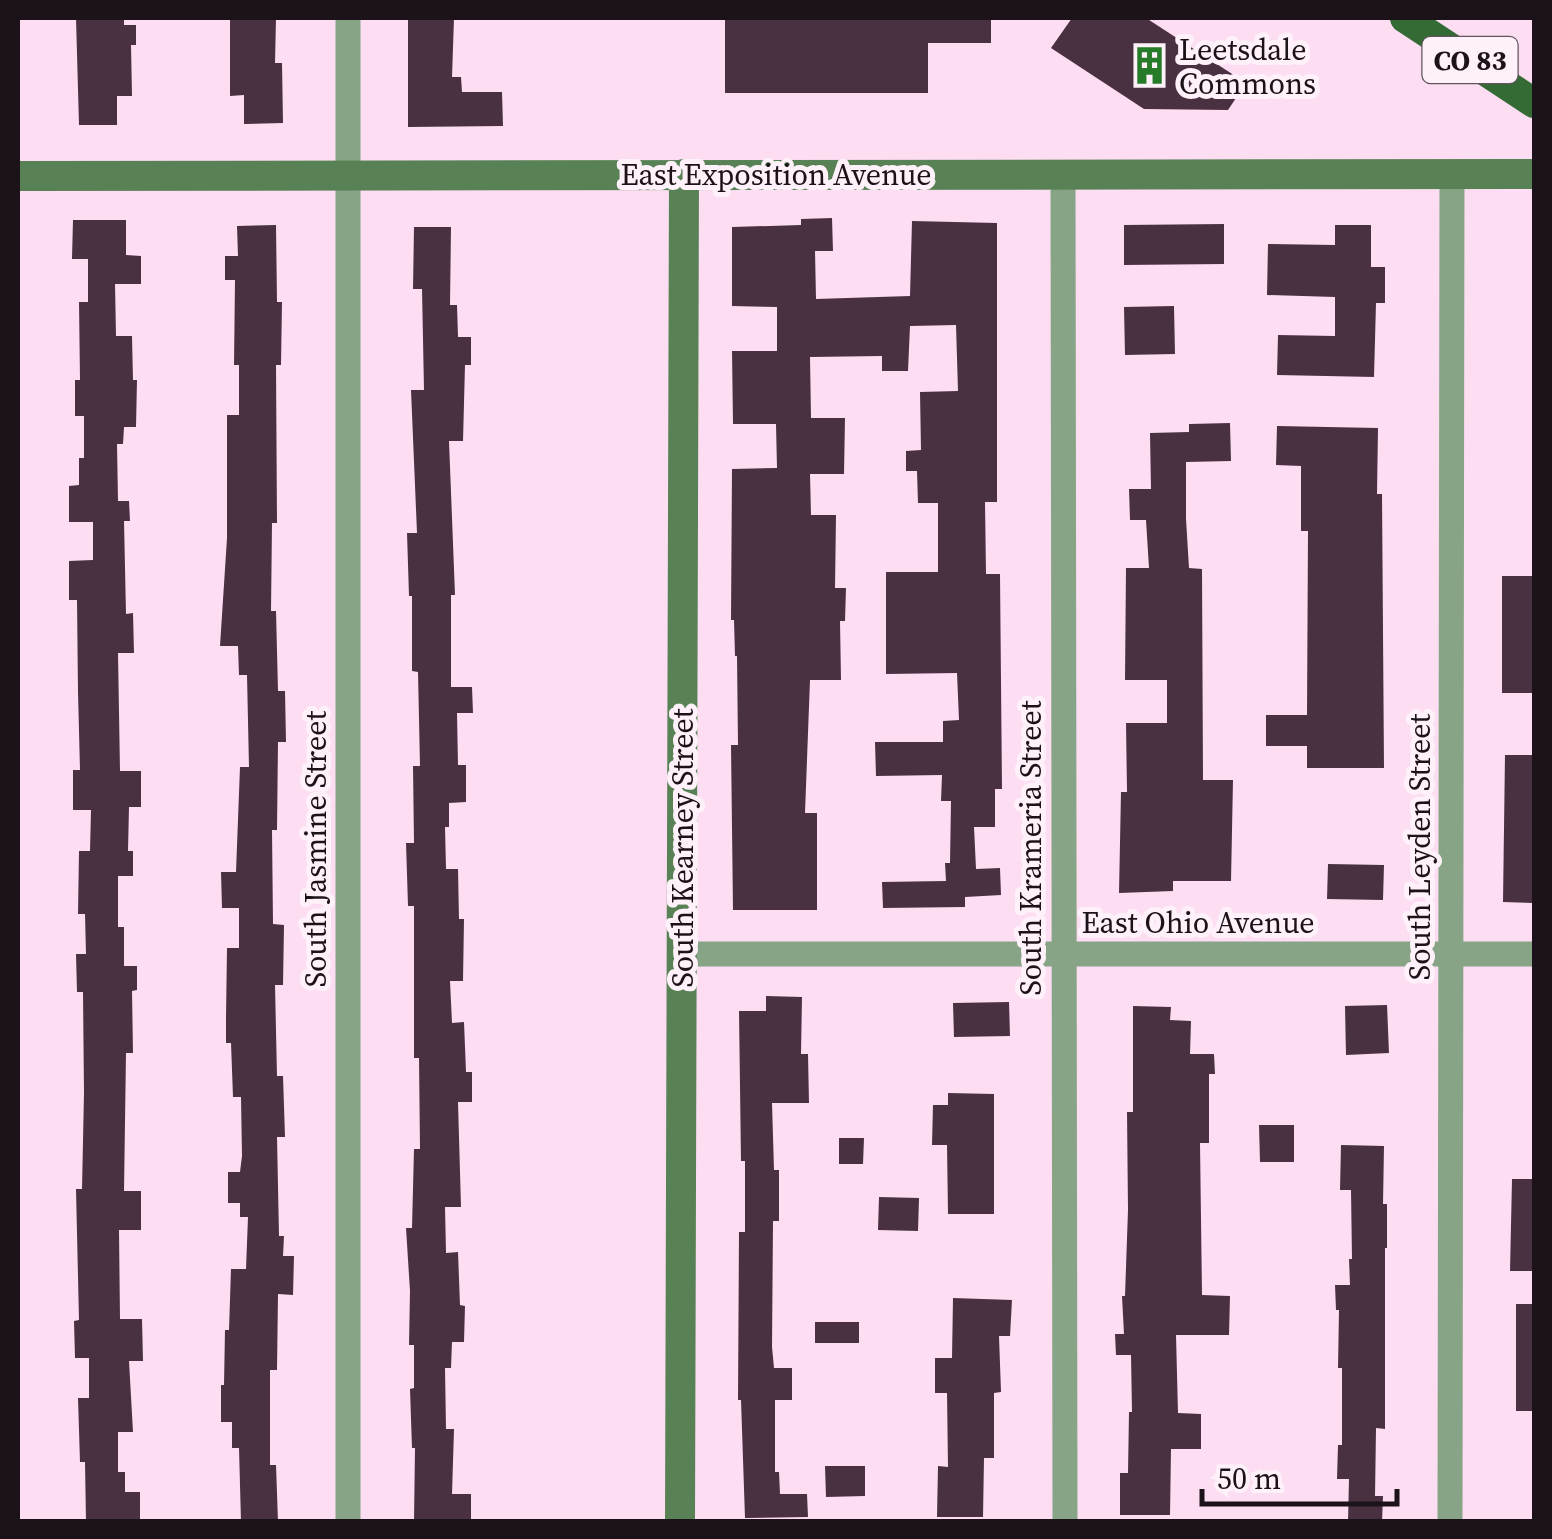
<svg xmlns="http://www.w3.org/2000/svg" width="1552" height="1539" font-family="'Source Serif 4',serif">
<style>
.building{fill:#4a3142}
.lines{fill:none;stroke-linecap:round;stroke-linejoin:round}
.street{stroke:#87a486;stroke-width:25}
.secondary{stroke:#588256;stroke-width:30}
.primary{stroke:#346a34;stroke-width:30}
.labels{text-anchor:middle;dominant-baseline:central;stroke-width:10;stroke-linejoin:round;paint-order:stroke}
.shield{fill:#fef1f9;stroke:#60555c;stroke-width:2.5}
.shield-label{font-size:28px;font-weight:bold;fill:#1c1219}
.poi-label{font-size:30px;fill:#1c1219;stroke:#fef1f9;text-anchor:start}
.street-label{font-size:30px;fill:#1c1219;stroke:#fef1f9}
</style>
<rect width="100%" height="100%" fill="#fdddf2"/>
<g class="building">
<polygon points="76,18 124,18 124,25 136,25 136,45 131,45 132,96 117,96 117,125 79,125"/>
<polygon points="230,18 276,18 275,63 282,63 283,123 244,124 244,95 230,96"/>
<polygon points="408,18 454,18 452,77 461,77 462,92 502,92 503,126 408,127"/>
<polygon points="725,18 991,18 991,43 928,43 928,93 725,93"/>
<polygon points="1072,18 1146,18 1246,83 1228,110 1144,109 1051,48"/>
<polygon points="832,218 833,251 815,251 816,299 910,296 912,221 997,223 997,502 985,502 986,574 1000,574 1002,789 995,789 995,827 974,827 976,869 1000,868 1001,895 965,897 965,907 883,908 882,882 946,881 945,863 950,863 951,801 941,801 942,775 876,776 875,742 943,742 943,721 959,720 957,673 886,674 886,572 938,572 938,503 918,503 917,471 906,471 906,451 921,450 920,392 958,391 956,325 910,326 908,371 882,371 882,356 810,357 811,418 845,418 844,474 810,474 811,515 836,515 835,588 846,588 845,621 840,621 841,680 810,680 805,813 817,813 817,910 733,910 731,745 738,745 737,656 735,656 734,620 731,620 732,469 777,468 776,424 733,424 732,351 777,351 777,307 732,306 732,227 801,225 801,219"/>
<polygon points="73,220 126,220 126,255 141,256 141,284 115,284 116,336 132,336 133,380 137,380 136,427 124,427 123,444 117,444 118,501 129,501 130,521 124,521 126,614 133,613 134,653 118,653 120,771 141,771 141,807 129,807 128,851 133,851 133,876 118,876 118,927 124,927 124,966 137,966 137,990 132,991 133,1053 126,1053 124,1191 141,1191 141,1230 119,1230 120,1319 142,1319 143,1361 129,1361 133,1432 118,1432 118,1472 125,1472 125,1492 140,1492 140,1522 86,1522 85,1462 80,1462 78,1398 89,1398 89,1358 75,1358 74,1321 79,1320 76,1189 82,1189 84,1093 83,992 77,992 76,954 86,954 85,914 78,914 79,851 90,851 91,810 73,810 73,770 80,770 78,692 77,600 69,600 69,561 93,560 93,522 69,522 69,486 79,485 79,458 84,458 84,416 75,416 75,380 80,380 79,302 88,302 88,259 72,259"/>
<polygon points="1224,224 1224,264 1124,265 1124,225"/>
<polygon points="276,225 277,302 282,302 281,365 276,365 277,523 272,523 271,611 276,611 278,691 285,691 286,742 278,742 277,830 272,830 273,924 284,925 283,985 275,985 277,1076 283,1076 285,1137 277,1137 279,1236 284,1236 283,1256 294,1256 293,1295 278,1294 277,1370 270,1370 270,1465 276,1465 278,1522 241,1522 239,1448 232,1448 232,1422 221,1422 221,1385 224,1385 225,1330 229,1330 231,1269 246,1269 248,1217 240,1217 240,1203 228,1203 228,1172 240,1172 242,1156 241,1097 233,1097 231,1043 226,1043 226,1017 227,948 239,948 239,908 222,908 221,872 236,872 240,767 249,767 247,675 239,675 238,646 220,646 227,538 227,415 239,415 239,365 234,365 235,280 225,280 225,256 238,256 237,226"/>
<polygon points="1335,225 1371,225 1371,267 1385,267 1385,303 1376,303 1374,377 1277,375 1278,335 1335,336 1335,297 1267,295 1268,244 1335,245"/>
<polygon points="414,227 451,227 450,305 457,305 458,337 471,337 471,365 465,365 463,441 449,441 455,595 451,595 451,687 472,687 473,713 457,713 458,765 466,765 466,802 449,803 449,827 445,827 446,869 458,869 459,919 464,919 463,981 450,981 452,1023 464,1022 466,1072 472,1072 472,1102 458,1102 461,1207 445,1207 446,1253 458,1252 460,1305 465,1306 464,1342 452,1342 451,1368 445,1368 446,1429 454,1429 452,1494 471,1494 471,1522 414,1521 415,1448 412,1448 410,1389 414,1388 414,1345 409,1345 410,1291 406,1228 412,1228 414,1149 420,1149 419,1058 414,1058 414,906 408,906 406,843 414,843 413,766 420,766 418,672 412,671 412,596 409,596 407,533 417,533 411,390 424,390 422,289 413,289"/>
<polygon points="1174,306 1175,354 1125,355 1124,307"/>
<polygon points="1230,423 1231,461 1186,462 1186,519 1189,568 1202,569 1203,780 1233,780 1231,881 1173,881 1173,891 1119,893 1121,792 1127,792 1126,723 1167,723 1167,680 1125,680 1126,568 1149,568 1146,520 1130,520 1129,489 1151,489 1150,433 1189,432 1189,424"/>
<polygon points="1277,426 1378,428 1377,494 1382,494 1384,768 1307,768 1307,746 1266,746 1266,715 1307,715 1308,531 1301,531 1301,466 1276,465"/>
<rect x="1502" y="576" width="32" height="117"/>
<polygon points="1505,755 1534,755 1534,903 1503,902"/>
<polygon points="1328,864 1384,865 1383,900 1327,899"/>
<polygon points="766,996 802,997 801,1054 808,1054 809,1103 772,1103 774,1170 779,1170 779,1221 773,1221 772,1347 774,1368 792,1368 792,1400 775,1400 775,1472 779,1472 780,1494 807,1494 808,1517 745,1518 741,1400 738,1400 739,1232 745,1232 745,1161 741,1161 739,1011 766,1011"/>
<polygon points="1009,1002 1010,1036 954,1037 953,1003"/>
<polygon points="1387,1005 1389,1053 1346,1055 1345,1006"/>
<polygon points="1133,1006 1171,1007 1170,1020 1191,1021 1190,1054 1214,1054 1215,1074 1209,1074 1209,1143 1200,1143 1202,1295 1230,1296 1229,1335 1176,1335 1178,1413 1201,1414 1201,1449 1171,1449 1170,1515 1120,1515 1120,1473 1128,1473 1129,1412 1132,1412 1131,1355 1116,1355 1115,1334 1124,1334 1122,1296 1125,1296 1128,1210 1127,1112 1133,1112"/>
<polygon points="948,1093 994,1094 994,1214 948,1214 947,1145 932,1145 933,1105 948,1105"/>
<polygon points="1259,1125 1294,1125 1294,1162 1260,1162"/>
<polygon points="839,1138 864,1138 863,1164 839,1164"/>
<polygon points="1341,1145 1384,1146 1383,1204 1387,1204 1387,1248 1385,1248 1385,1429 1376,1428 1375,1496 1383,1496 1382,1522 1348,1522 1349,1479 1337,1479 1338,1445 1342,1445 1342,1368 1338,1368 1339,1310 1336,1310 1335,1285 1350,1285 1349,1259 1352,1259 1351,1190 1340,1190"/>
<polygon points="1512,1179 1534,1179 1534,1271 1510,1271"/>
<polygon points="879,1197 919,1198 918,1231 878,1230"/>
<polygon points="953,1298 1012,1300 1010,1336 999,1336 1001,1392 994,1393 994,1458 984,1458 983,1517 937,1517 938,1466 948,1467 947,1393 935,1393 935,1358 952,1358"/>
<rect x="1516" y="1304" width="18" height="107"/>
<rect x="815" y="1322" width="44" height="21"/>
<polygon points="825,1466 865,1466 865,1496 826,1497"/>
</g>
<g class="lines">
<g class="street">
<polyline points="1063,174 1065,1522"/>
<polyline points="682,954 1534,954"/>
<polyline points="348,1522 348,18"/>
<polyline points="1450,1522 1452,173"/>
</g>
<g class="secondary">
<polyline points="18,176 1534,174"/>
<polyline points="680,1522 684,174"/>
</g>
<polyline class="primary" points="1405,18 1534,103"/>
</g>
<defs>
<symbol id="building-bare" viewBox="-9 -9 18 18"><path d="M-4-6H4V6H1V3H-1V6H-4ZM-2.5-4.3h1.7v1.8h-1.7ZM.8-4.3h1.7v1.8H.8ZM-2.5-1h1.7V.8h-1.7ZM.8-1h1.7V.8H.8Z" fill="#257b28" stroke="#fef1f9" stroke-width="2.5" paint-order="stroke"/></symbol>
</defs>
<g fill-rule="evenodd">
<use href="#building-bare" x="1122" y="38" width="55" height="55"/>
</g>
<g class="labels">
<rect class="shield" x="1422.5" y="37" width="95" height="46" rx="8"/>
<g class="shield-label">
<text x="1470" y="60">CO 83</text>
</g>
<g class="poi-label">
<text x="1179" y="49">Leetsdale<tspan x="1179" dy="34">Commons</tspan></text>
</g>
<g class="street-label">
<text x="776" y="174">East Exposition Avenue</text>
<text transform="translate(1419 847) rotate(-90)">South Leyden Street</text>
<text transform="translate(682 848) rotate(-90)">South Kearney Street</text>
<text transform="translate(1030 848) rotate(-90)">South Krameria Street</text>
<text transform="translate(315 849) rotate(-90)">South Jasmine Street</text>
<text x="1198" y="922">East Ohio Avenue</text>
</g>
</g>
<rect width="1552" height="1539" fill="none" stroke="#1c1219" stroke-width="40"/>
<path d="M1202 1489v15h195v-15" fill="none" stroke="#1c1219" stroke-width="5"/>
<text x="1217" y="1489" font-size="30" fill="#1c1219" stroke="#fef1f9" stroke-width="8" paint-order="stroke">50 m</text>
</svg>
